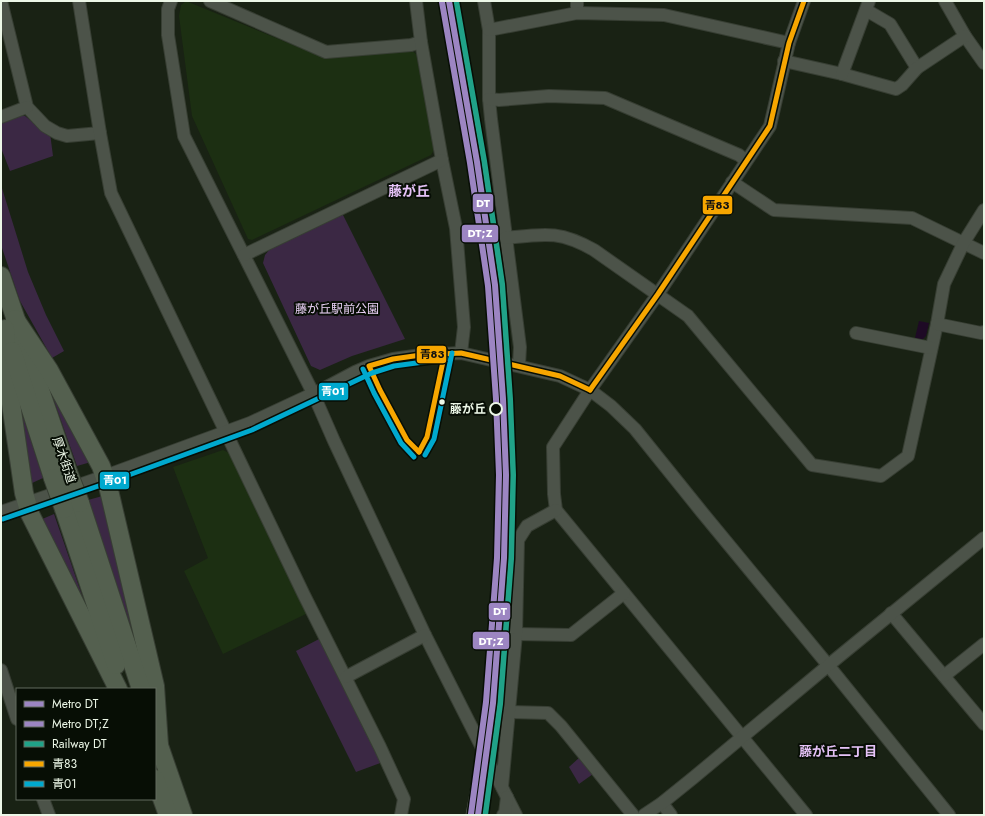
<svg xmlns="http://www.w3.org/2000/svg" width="985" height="816" font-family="Jost,'Noto Sans JP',sans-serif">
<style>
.built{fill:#1c2f12}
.green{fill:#3b2844}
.water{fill:#1e0a25}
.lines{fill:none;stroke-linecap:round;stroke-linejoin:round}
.minor-casing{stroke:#373e33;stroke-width:14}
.highway-casing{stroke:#373e33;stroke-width:20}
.minor{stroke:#4c5349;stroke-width:12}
.highway{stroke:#54604f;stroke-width:18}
.rail{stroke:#595f55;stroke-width:3}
.highway-bridge-casing{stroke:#373e33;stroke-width:20;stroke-linecap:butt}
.highway-bridge{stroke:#54604f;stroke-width:18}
.bus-1-casing{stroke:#070e05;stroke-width:8}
.bus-2-casing{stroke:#070e05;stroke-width:8}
.bus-1{stroke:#f7a600;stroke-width:5}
.bus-2{stroke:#00a9ce;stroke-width:5}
.rail-1-casing{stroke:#070e05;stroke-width:9}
.rail-1{stroke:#20a288;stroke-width:6}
.metro-1-casing{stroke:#070e05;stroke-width:9}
.metro-2-casing{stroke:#070e05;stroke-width:9}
.metro-1{stroke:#9c85c2;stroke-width:6}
.metro-2{stroke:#9c85c2;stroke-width:6}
.bus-dot{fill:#ecf7e7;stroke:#070e05;stroke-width:1.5}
.stop-dot{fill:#070e05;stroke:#ecf7e7;stroke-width:2}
.labels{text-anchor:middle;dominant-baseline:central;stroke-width:4;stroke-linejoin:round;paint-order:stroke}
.park-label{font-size:12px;fill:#ecd3f8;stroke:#070e05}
.stop-label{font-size:12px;font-weight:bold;fill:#ecf7e7;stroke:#070e05;text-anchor:end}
.street-label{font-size:12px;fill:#ecf7e7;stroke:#070e05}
.neighbourhood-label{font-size:13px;font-weight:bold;fill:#e5c2f7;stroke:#070e05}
.quarter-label{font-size:14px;font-weight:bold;fill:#e5c2f7;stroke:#070e05}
.line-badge{stroke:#070e05;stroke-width:1.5}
.badge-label{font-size:11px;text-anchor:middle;font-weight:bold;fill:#fff}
.pale-badge-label{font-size:11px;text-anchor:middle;font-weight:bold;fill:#111}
</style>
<rect width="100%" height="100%" fill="#192214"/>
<g class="built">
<polygon points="186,1 325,58 410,49 416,54 435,148 431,155 252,240 248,239 192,116 179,16 181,5"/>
<polygon points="223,450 233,455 308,613 223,654 184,571 208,558 173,467"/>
</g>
<g class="green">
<polygon points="19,116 25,116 44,131 50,133 53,156 10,171 1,148 1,122"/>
<polygon points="1,185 28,272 46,315 64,351 52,358 20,301 1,245"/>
<polygon points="342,213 405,339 352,356 320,370 311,366 263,263 265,255 270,249"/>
<polygon points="47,381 91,462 77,466"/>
<polygon points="16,394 43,478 30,484"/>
<polygon points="106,495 143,664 88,500"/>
<polygon points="54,514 93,627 40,520"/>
<polygon points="321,638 383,762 356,772 296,651"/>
<polygon points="580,757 593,774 579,784 569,767"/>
</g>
<polygon class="water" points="919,321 929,323 926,336 922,340 915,338"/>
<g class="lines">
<defs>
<g id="minor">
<polyline points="1,1 27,107 45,126 57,133 67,136 100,133"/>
<polyline points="79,1 100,133 111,193 304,595 380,747 404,799 401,815"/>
<polyline points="171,1 168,9 168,35 184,136 313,393 334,441 425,635 516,815"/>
<polyline points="210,1 326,52 411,45 421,42"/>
<polyline points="416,1 421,42 442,160 456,228 464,327 461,353"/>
<polyline points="484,1 489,30 489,99 491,119 520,347 519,365"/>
<polyline points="577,1 577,13"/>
<polyline points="804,1 789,43 770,126 658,294 590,390 553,447 554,494 556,510 806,815"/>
<polyline points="945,1 965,36 984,63"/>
<polyline points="866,10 890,24 917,68"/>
<polyline points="489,30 577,13 664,15 789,43"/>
<polyline points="784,61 842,74 896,89 902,85 917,68 965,36"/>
<polyline points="842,74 869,1"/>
<polyline points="489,99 499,100 549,96 605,98 739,155 746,161"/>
<polyline points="1,117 27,107"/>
<polyline points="732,182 774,210 912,218 984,253"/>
<path d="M505 238C544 234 559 230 594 250L688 316 812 465 881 476 908 456 937 324 944 284 964 242 984 210"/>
<polyline points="244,255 442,160"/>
<polyline points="937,324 981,333 984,332"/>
<polyline points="856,333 931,348"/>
<polyline points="1,512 105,476 250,423 323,389 355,372 369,366 393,359 421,355 461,353 560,376 590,390 611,406 635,429 701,511 828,665 949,815"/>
<polyline points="891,613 984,724"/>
<polyline points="516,634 571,635 624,593"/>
<polyline points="1,670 17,719"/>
<polyline points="944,676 984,644"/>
<polyline points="346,677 425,635"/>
<polyline points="510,712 548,713 561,726 633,815"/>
<polyline points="502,787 516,634 518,540 527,526 556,510"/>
<polyline points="43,799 49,815"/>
<polyline points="662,803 671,815"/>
<polyline points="503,815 505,813 507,797"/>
<polyline points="644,815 662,803 693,778 836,659 984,538"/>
</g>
<g id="highway">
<polyline points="1,276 68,472"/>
<polyline points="15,319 49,370 101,466 108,486 155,686 159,745"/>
<polyline points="5,329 7,376 24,493 30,514 118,689"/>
<polyline points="12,351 53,478"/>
<polyline points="80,503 141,689"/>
<polyline points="64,509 116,665"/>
<polyline points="155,734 183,815"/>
<polyline points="155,779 168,815"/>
</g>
</defs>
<use href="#minor" class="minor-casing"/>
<use href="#highway" class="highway-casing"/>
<use href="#minor" class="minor"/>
<use href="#highway" class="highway"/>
<path class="rail" d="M443 1C456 71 470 141 480 212 488 263 491 316 494 368 497 419 500 469 499 520 497 618 485 719 467 815"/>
<defs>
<g id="highway-bridge">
<polyline points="68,472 80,503"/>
<polyline points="53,478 64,509"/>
</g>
</defs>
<use href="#highway-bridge" class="highway-bridge-casing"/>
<use href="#highway-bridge" class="highway-bridge"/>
<defs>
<g id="bus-1">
<polyline points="590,390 658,294 770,126 789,43 804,1"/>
<polyline points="419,452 407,440 380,390 369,366 393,359 421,355 461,353 560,376 590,390"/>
<polyline points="419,452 427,437 445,352"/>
</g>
<g id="bus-2">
<polyline points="363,369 374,393 401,443 414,457"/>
<polyline points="425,455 434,439 452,353"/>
<polyline points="3,519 107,483 252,430 372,373 394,366 446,359"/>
</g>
</defs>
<use href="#bus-1" class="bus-1-casing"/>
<use href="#bus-2" class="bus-2-casing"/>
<use href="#bus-1" class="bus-1"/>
<use href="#bus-2" class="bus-2"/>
<defs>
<polyline id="rail-1" points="456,1 484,161 502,284 510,399 513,475 511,559 500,704 485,815"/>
</defs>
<use href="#rail-1" class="rail-1-casing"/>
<use href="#rail-1" class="rail-1"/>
<defs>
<polyline id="metro-1" points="449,1 477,162 495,285 503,399 506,475 504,558 493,703 478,815"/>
<polyline id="metro-2" points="442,2 470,163 488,286 496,399 499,475 497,558 486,702 471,814"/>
</defs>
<use href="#metro-1" class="metro-1-casing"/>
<use href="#metro-2" class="metro-2-casing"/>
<use href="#metro-1" class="metro-1"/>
<use href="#metro-2" class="metro-2"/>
</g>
<circle class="bus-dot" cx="442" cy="402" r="3.5"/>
<circle class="stop-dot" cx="496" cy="409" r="6"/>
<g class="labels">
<g class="park-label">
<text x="337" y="309">藤が丘駅前公園</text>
</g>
<g class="stop-label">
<text x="486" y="409">藤が丘</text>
</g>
<g class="street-label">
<text transform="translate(64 460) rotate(71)">厚木街道</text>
</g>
<g class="neighbourhood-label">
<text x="838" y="751">藤が丘二丁目</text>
</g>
<g class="quarter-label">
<text x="409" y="191">藤が丘</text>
</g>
</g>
<g class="line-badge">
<rect x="472" y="193" width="22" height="20" rx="4" fill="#9c85c2"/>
<rect x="702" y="195" width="31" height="20" rx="4" fill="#f7a600"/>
<rect x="461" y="224" width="38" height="19" rx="4" fill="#9c85c2"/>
<rect x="416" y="345" width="31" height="19" rx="4" fill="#f7a600"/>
<rect x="318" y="382" width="31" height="19" rx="4" fill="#00a9ce"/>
<rect x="99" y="471" width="31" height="19" rx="4" fill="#00a9ce"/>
<rect x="488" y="602" width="23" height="19" rx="4" fill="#9c85c2"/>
<rect x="472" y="631" width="38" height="19" rx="4" fill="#9c85c2"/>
</g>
<g class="badge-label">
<text x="483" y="207">DT</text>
<text x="480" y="237">DT;Z</text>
<text x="333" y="395">青01</text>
<text x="115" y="484">青01</text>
<text x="500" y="615">DT</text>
<text x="491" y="645">DT;Z</text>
</g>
<g class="pale-badge-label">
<text x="717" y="209">青83</text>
<text x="432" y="358">青83</text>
</g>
<rect width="985" height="816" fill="none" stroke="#ecf7e7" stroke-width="4"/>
<rect x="16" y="688" width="140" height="112" fill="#070e05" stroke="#636b5f"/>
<rect x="24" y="701" width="20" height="6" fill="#9c85c2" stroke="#636b5f"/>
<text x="52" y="708" font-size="12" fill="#ecf7e7">Metro DT</text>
<rect x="24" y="721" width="20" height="6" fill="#9c85c2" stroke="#636b5f"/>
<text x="52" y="728" font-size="12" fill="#ecf7e7">Metro DT;Z</text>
<rect x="24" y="741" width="20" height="6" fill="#20a288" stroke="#636b5f"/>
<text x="52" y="748" font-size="12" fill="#ecf7e7">Railway DT</text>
<rect x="24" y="761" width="20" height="6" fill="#f7a600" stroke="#636b5f"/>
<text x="52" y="768" font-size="12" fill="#ecf7e7">青83</text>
<rect x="24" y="781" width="20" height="6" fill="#00a9ce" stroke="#636b5f"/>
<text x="52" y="788" font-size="12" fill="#ecf7e7">青01</text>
</svg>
